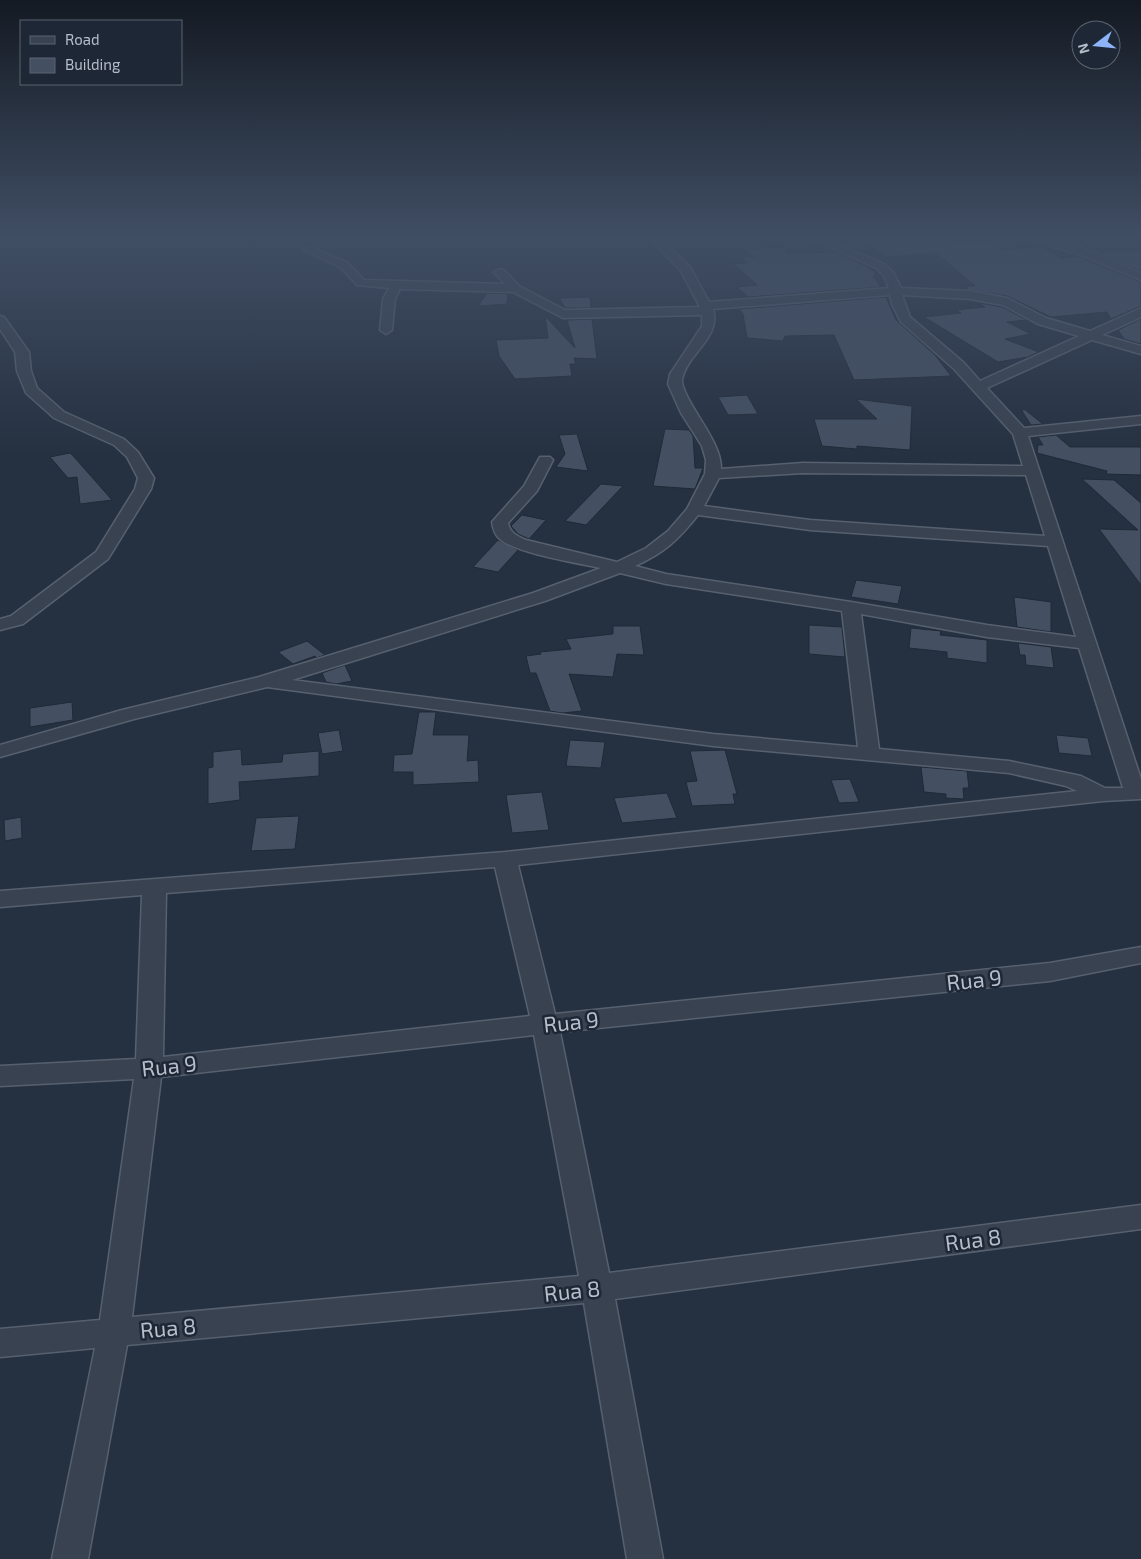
<svg xmlns="http://www.w3.org/2000/svg" width="1141" height="1559" font-family="'Exo 2',sans-serif">
<style>
.building{fill:#445062;stroke:#202937}
.lines{fill:none;stroke-linecap:round;stroke-linejoin:round}
.street-casing{stroke:#57606e;stroke-width:3}
.street{fill:#394250;fill-rule:evenodd}
.labels{text-anchor:middle;dominant-baseline:central;stroke-width:5;stroke-linejoin:round;paint-order:stroke}
.near-street-label{font-size:22px;fill:#b6bdcb;stroke:#1e2735}
</style>
<rect width="100%" height="100%" fill="#253040"/>
<g class="building">
<polygon points="893,239 949,239 949,243 990,242 1001,250 1040,246 1061,258 1077,256 1141,282 1141,306 1111,319 1107,312 1051,317 1007,296 964,289 968,288 966,286 975,286 936,253 887,257 862,241"/>
<polygon points="782,247 788,254 836,252 866,266 876,273 873,276 881,287 748,297 737,287 757,285 734,264 747,263 742,257 754,257 745,249"/>
<polygon points="1120,250 1124,252 1141,250 1141,271 1099,253"/>
<polygon points="487,293 508,294 507,304 478,306"/>
<polygon points="590,297 591,308 565,308 559,298"/>
<polygon points="886,297 896,320 935,355 951,376 854,380 834,335 785,336 783,341 747,338 743,314 739,309"/>
<polygon points="979,303 1002,307 1027,320 1007,322 1031,334 1005,339 1039,352 1028,357 998,362 924,317 961,313 956,310 985,307"/>
<polygon points="545,316 575,348 567,320 592,319 597,359 574,358 576,364 570,364 572,376 515,379 499,356 496,340 548,338"/>
<polygon points="1141,319 1141,344 1124,339 1118,330"/>
<polygon points="747,395 758,414 728,415 718,397"/>
<polygon points="856,399 912,406 910,450 857,446 857,449 822,446 814,419 877,419"/>
<polygon points="1024,409 1043,424 1031,425 1022,411"/>
<polygon points="665,429 689,430 693,436 695,468 703,468 695,489 653,486"/>
<polygon points="577,434 588,471 556,467 565,454 559,435"/>
<polygon points="1056,435 1070,447 1141,447 1141,475 1106,474 1107,471 1037,453 1038,445 1043,445 1038,437"/>
<polygon points="70,453 75,458 112,500 80,504 77,477 68,478 50,457"/>
<polygon points="1082,479 1114,480 1141,503 1141,585 1099,529 1138,530"/>
<polygon points="601,484 623,486 586,525 565,521"/>
<polygon points="522,515 546,520 529,539 518,534 511,526"/>
<polygon points="498,540 518,550 498,572 473,567"/>
<polygon points="856,580 902,586 898,604 851,597"/>
<polygon points="1014,597 1051,602 1051,632 1017,627"/>
<polygon points="809,625 842,627 845,657 809,654"/>
<polygon points="613,626 640,626 644,655 617,654 613,677 569,674 582,711 562,713 550,711 536,673 530,673 526,656 541,654 540,652 571,649 566,639 613,634"/>
<polygon points="911,628 941,631 940,635 987,640 987,663 947,658 947,652 909,648"/>
<polygon points="307,641 325,655 316,658 315,656 293,664 278,652"/>
<polygon points="1018,643 1051,647 1054,668 1026,665 1025,655 1020,655"/>
<polygon points="345,665 352,681 336,684 326,682 322,673"/>
<polygon points="72,702 73,720 30,727 30,708"/>
<polygon points="419,712 436,712 433,735 469,735 467,761 478,760 479,782 413,785 413,772 393,772 394,755 412,754"/>
<polygon points="339,730 343,751 322,754 318,733"/>
<polygon points="1056,735 1088,738 1092,756 1059,753"/>
<polygon points="570,740 605,742 601,768 566,766"/>
<polygon points="241,749 242,765 282,762 283,754 319,751 319,776 239,782 240,800 208,804 208,768 213,767 213,752"/>
<polygon points="725,750 737,794 733,794 735,804 692,806 686,782 697,781 690,751"/>
<polygon points="921,767 967,771 969,788 963,788 964,799 946,798 946,794 924,792"/>
<polygon points="850,779 859,802 839,803 831,780"/>
<polygon points="542,792 549,830 512,833 506,795"/>
<polygon points="667,793 677,818 622,823 614,798"/>
<polygon points="299,816 295,849 251,851 256,818"/>
<polygon points="21,817 22,838 5,841 4,820"/>
</g>
<g class="lines">
<defs>
<g id="street">
<path d="M650 239H661L690 267 709 302 889 288 884 276 876 268 813 239H826L884 264 893 272 901 288 970 291 1007 298 1046 318 1090 331 1141 308V317L1102 335 1141 346V354L1092 340 987 388 1024 428 1141 416V424L1028 436 1141 779V799L1103 801 518 865 555 1014 1050 963 1141 947V963L1050 981 560 1032 609 1273 1141 1205V1229L615 1299 663 1559H627L584 1303 127 1345 88 1559H52L95 1348 0 1357V1329L100 1320 134 1079 0 1086V1066L136 1059 142 895 0 907V891L505 852 1077 791 1066 786 1009 773 713 746 267 687 134 719 0 757V745L122 710 259 677 533 593 601 568C578 563 515 553 500 539 495 535 493 529 492 522L524 486 540 457H550L553 460 537 491 508 523C510 533 517 536 526 540L617 562 646 548 668 531 687 509 705 474 706 460 702 446 681 413 668 384 670 374 702 326V315L563 318 513 292 400 289 395 299 392 330 386 334 380 330 383 299 389 288 357 285 340 267 303 250 309 247 313 248 348 263 364 280 505 284 494 272 500 269 504 270 519 286 565 310 700 307 681 271ZM890 295 892 304 901 322 954 369 1013 434 1023 466 803 463 721 469C722 446 697 417 687 396 685 391 682 386 682 381 685 355 722 338 713 309ZM902 295 970 299 1003 305 1038 324 1079 336 980 381 964 363 910 317ZM803 473 1026 475 1045 536 810 520 704 506 719 478ZM698 515 810 530 1048 546 1076 637 987 625 851 602 666 574 635 566C664 553 678 540 698 515ZM620 573 666 584 842 611 858 747 713 734 292 680 545 601ZM861 614 987 637 1079 648 1123 788H1105L1081 776 1009 761 879 749ZM495 867 530 1016 163 1057 166 893ZM534 1035 579 1276 132 1317 161 1077Z"/>
<path d="M1034 239C1064 235 1113 261 1141 273V280L1081 255 1035 241Z"/>
<polygon points="0,316 4,317 29,352 31,371 37,388 64,412 124,439 138,452 154,478 151,489 108,559 23,624 0,630 0,619 11,616 96,552 135,489 138,478 127,457 114,445 54,418 26,393 17,371 15,352 0,329"/>
</g>
</defs>
<use href="#street" class="street-casing"/>
<use href="#street" class="street"/>
</g>
<linearGradient id="sky" x2="0" y2="1"><stop stop-color="#141a23"/><stop offset="0.52" stop-color="#404e64"/><stop offset="1" stop-color="#404e64" stop-opacity="0"/></linearGradient>
<rect width="1141" height="457" fill="url(#sky)"/>
<g class="labels">
<g class="near-street-label">
<text transform="translate(974 979) rotate(-6)">Rua 9</text>
<text transform="translate(571 1021) rotate(-6)">Rua 9</text>
<text transform="translate(169 1065) rotate(-6)">Rua 9</text>
<text transform="translate(973 1239) rotate(-7)">Rua 8</text>
<text transform="translate(572 1290) rotate(-6)">Rua 8</text>
<text transform="translate(168 1327) rotate(-5)">Rua 8</text>
</g>
</g>
<rect x="20" y="20" width="162" height="65" fill="#1e2735" stroke="#5b6371"/>
<rect x="30" y="36" width="25" height="8" fill="#394250" stroke="#5b6371"/>
<text x="65" y="45" font-size="15" fill="#b6bdcb">Road</text>
<rect x="30" y="58" width="25" height="15" fill="#445062" stroke="#5b6371"/>
<text x="65" y="70" font-size="15" fill="#b6bdcb">Building</text>
<g transform="translate(1096 45) rotate(254)"><circle r="24" fill="#1e2735" stroke="#5b6371"/>
<path d="M0-4L9 19L0 12L-9 19Z" fill="#8db4f9"/>
<text y="-8" font-size="14" font-weight="bold" text-anchor="middle" fill="#b6bdcb">N</text>
</g>
</svg>
